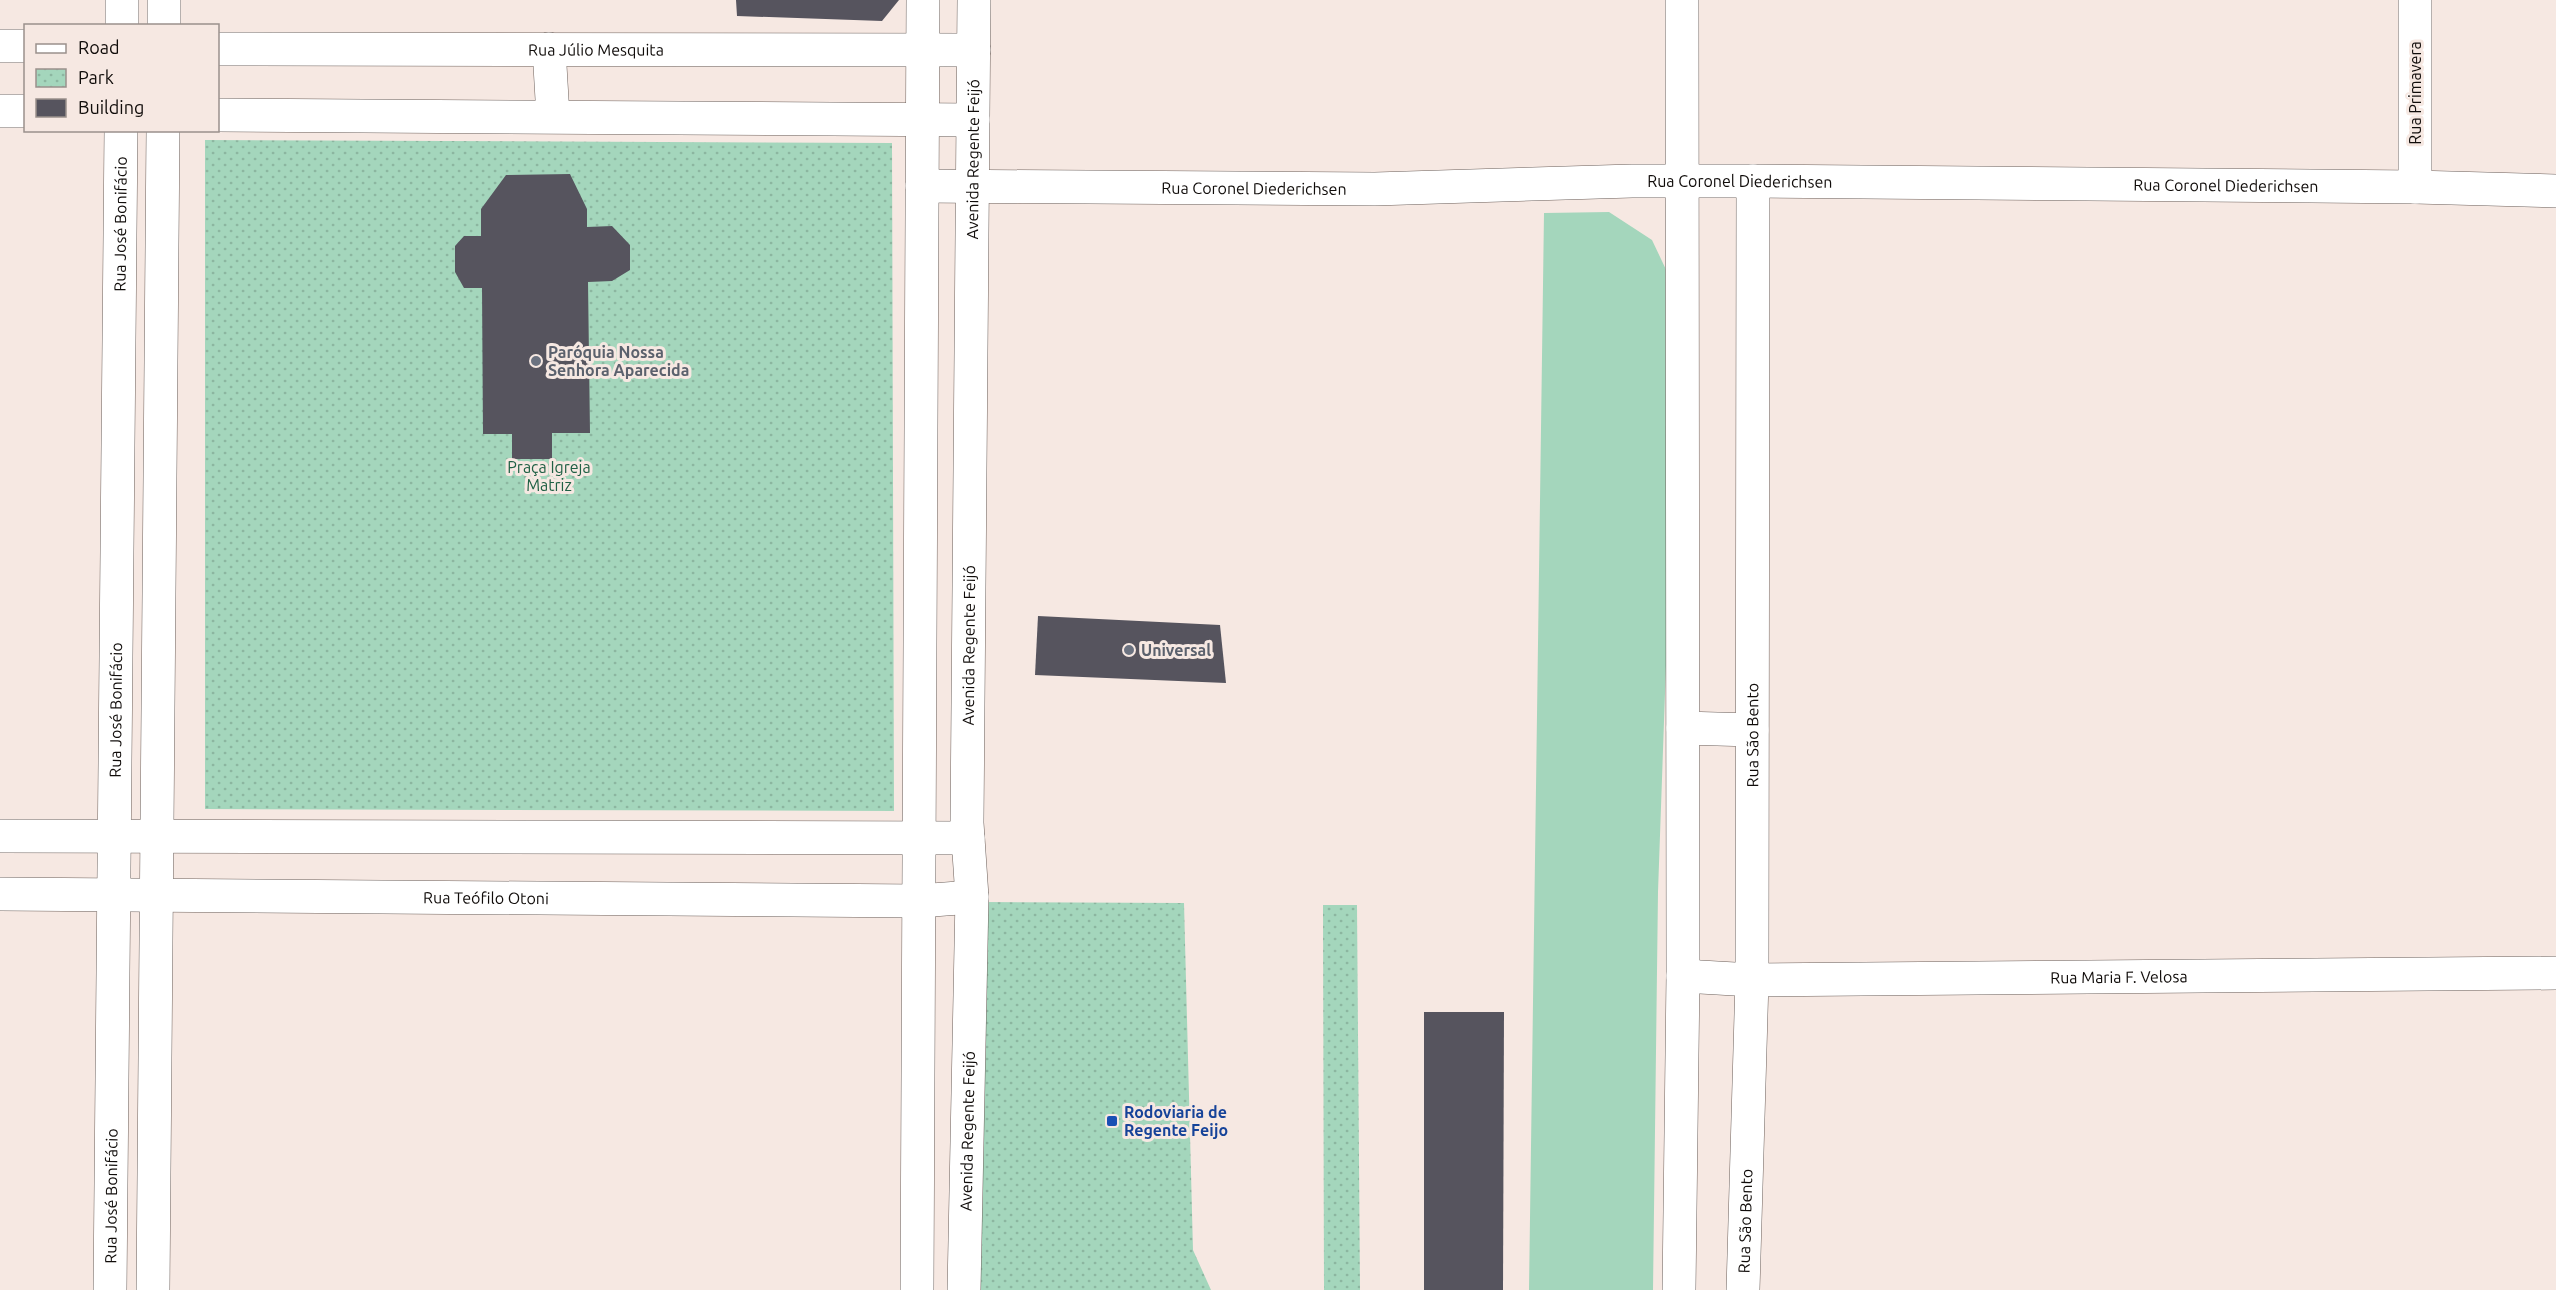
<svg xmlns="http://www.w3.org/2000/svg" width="2556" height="1290" font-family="Ubuntu,sans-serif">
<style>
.grass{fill:#a4d6bc}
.park{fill:url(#park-dots)}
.building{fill:#56545e}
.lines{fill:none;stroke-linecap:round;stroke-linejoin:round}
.minor-casing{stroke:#6d615c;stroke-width:34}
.minor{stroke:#fff;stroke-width:33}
.worship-dot{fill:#6b7280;stroke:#f6e8e2;stroke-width:2}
.transit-dot{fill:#1a4fb4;stroke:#f6e8e2;stroke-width:2}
.labels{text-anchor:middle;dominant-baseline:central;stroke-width:6;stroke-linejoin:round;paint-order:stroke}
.street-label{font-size:16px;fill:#100c0a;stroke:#f6e8e2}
.worship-label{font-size:16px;font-weight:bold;fill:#5b616d;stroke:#f6e8e2;text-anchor:start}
.park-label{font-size:16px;fill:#1f6044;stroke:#f6e8e2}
.transit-label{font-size:16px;font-weight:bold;fill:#164399;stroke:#f6e8e2;text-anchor:start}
</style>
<defs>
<pattern id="park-dots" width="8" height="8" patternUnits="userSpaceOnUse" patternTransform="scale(1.5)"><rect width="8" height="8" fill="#a4d6bc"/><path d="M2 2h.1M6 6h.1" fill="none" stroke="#8cb6a0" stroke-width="1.8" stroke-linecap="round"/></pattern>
</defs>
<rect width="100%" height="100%" fill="#f6e8e2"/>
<polygon class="grass" points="1609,212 1652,240 1679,297 1658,892 1653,1290 1529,1290 1544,213"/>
<g class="park">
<polygon points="205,140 892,143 894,811 205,809"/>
<polygon points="984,902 1184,903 1193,1250 1211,1290 972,1290"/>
<polygon points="1323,905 1357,905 1360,1290 1324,1290"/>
</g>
<g class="building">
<polygon points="736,0 899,0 882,21 737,16"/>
<polygon points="570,174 587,209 587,227 612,226 630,245 630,270 612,281 588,282 590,433 552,433 552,459 512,459 512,434 483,434 482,288 464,288 455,272 455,246 464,236 481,236 481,209 506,175"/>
<polygon points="1038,616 1220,625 1226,683 1035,675"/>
<polygon points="1424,1012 1504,1012 1503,1290 1424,1290"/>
</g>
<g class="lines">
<defs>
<g id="minor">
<polyline points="122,26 122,0"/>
<polyline points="164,26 164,0"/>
<polyline points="0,46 26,46"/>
<path id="s1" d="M218 49 974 50"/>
<polyline points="549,49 553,116"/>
<polyline points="0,111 26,111"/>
<polyline points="218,115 973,120"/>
<path id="s2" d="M922 186 1375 189 1632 181H1753L2415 187 2556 191"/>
<polyline points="2415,187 2415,0"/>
<polyline points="1683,728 1752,730"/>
<polyline points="0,836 968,838"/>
<path id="s3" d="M0 894 919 901 972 897"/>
<path id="s4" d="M1683 976 1752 980 2556 973"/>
<path id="s5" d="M110 1290 121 130"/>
<polyline points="153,1290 163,130"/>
<polyline points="917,1290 923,0"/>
<path id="s6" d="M964 1290 972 897 967 823 974 0"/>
<polyline points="1679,1290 1683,976 1682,0"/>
<path id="s7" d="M1743 1290 1752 980 1753 181"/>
</g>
</defs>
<use href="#minor" class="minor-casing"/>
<use href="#minor" class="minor"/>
</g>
<g class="worship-dot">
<circle cx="536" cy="361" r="6"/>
<circle cx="1129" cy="650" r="6"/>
</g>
<rect class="transit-dot" x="1106" y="1115" width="12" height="12" rx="3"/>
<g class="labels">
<g class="street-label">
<text stroke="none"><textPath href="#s1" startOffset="378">Rua Júlio Mesquita</textPath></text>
<text transform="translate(2415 93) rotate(-90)">Rua Primavera</text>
<text stroke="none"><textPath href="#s6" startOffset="1131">Avenida Regente Feijó</textPath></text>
<text stroke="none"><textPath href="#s2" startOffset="818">Rua Coronel Diederichsen</textPath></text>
<text stroke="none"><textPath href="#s2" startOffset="1304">Rua Coronel Diederichsen</textPath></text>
<text stroke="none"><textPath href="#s2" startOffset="332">Rua Coronel Diederichsen</textPath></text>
<text stroke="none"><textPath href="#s5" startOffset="1066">Rua José Bonifácio</textPath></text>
<text stroke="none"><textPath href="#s6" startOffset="645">Avenida Regente Feijó</textPath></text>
<text stroke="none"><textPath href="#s5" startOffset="580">Rua José Bonifácio</textPath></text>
<text stroke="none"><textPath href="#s7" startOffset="555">Rua São Bento</textPath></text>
<text stroke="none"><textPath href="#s3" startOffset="486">Rua Teófilo Otoni</textPath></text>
<text stroke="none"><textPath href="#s4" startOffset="436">Rua Maria F. Velosa</textPath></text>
<text stroke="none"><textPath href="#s6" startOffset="159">Avenida Regente Feijó</textPath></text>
<text stroke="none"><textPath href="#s5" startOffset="94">Rua José Bonifácio</textPath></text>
<text stroke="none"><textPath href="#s7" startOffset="69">Rua São Bento</textPath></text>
</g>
<g class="worship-label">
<text x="548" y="352">Paróquia Nossa<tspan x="548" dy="18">Senhora Aparecida</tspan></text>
<text x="1141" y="650">Universal</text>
</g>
<g class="park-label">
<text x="549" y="467">Praça Igreja<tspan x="549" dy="18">Matriz</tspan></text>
</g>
<g class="transit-label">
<text x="1124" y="1112">Rodoviaria de<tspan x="1124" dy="18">Regente Feijo</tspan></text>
</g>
</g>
<rect x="24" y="24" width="195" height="108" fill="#f6e8e2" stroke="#9a908c" stroke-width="1.5"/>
<rect x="36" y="44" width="30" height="9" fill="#ffffff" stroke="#9a908c" stroke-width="1.5"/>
<text x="78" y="54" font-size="18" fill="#100c0a">Road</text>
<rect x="36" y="69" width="30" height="18" fill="url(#park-dots)" stroke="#9a908c" stroke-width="1.5"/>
<text x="78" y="84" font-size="18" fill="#100c0a">Park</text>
<rect x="36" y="99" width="30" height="18" fill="#56545e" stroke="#9a908c" stroke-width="1.5"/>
<text x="78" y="114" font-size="18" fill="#100c0a">Building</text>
</svg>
